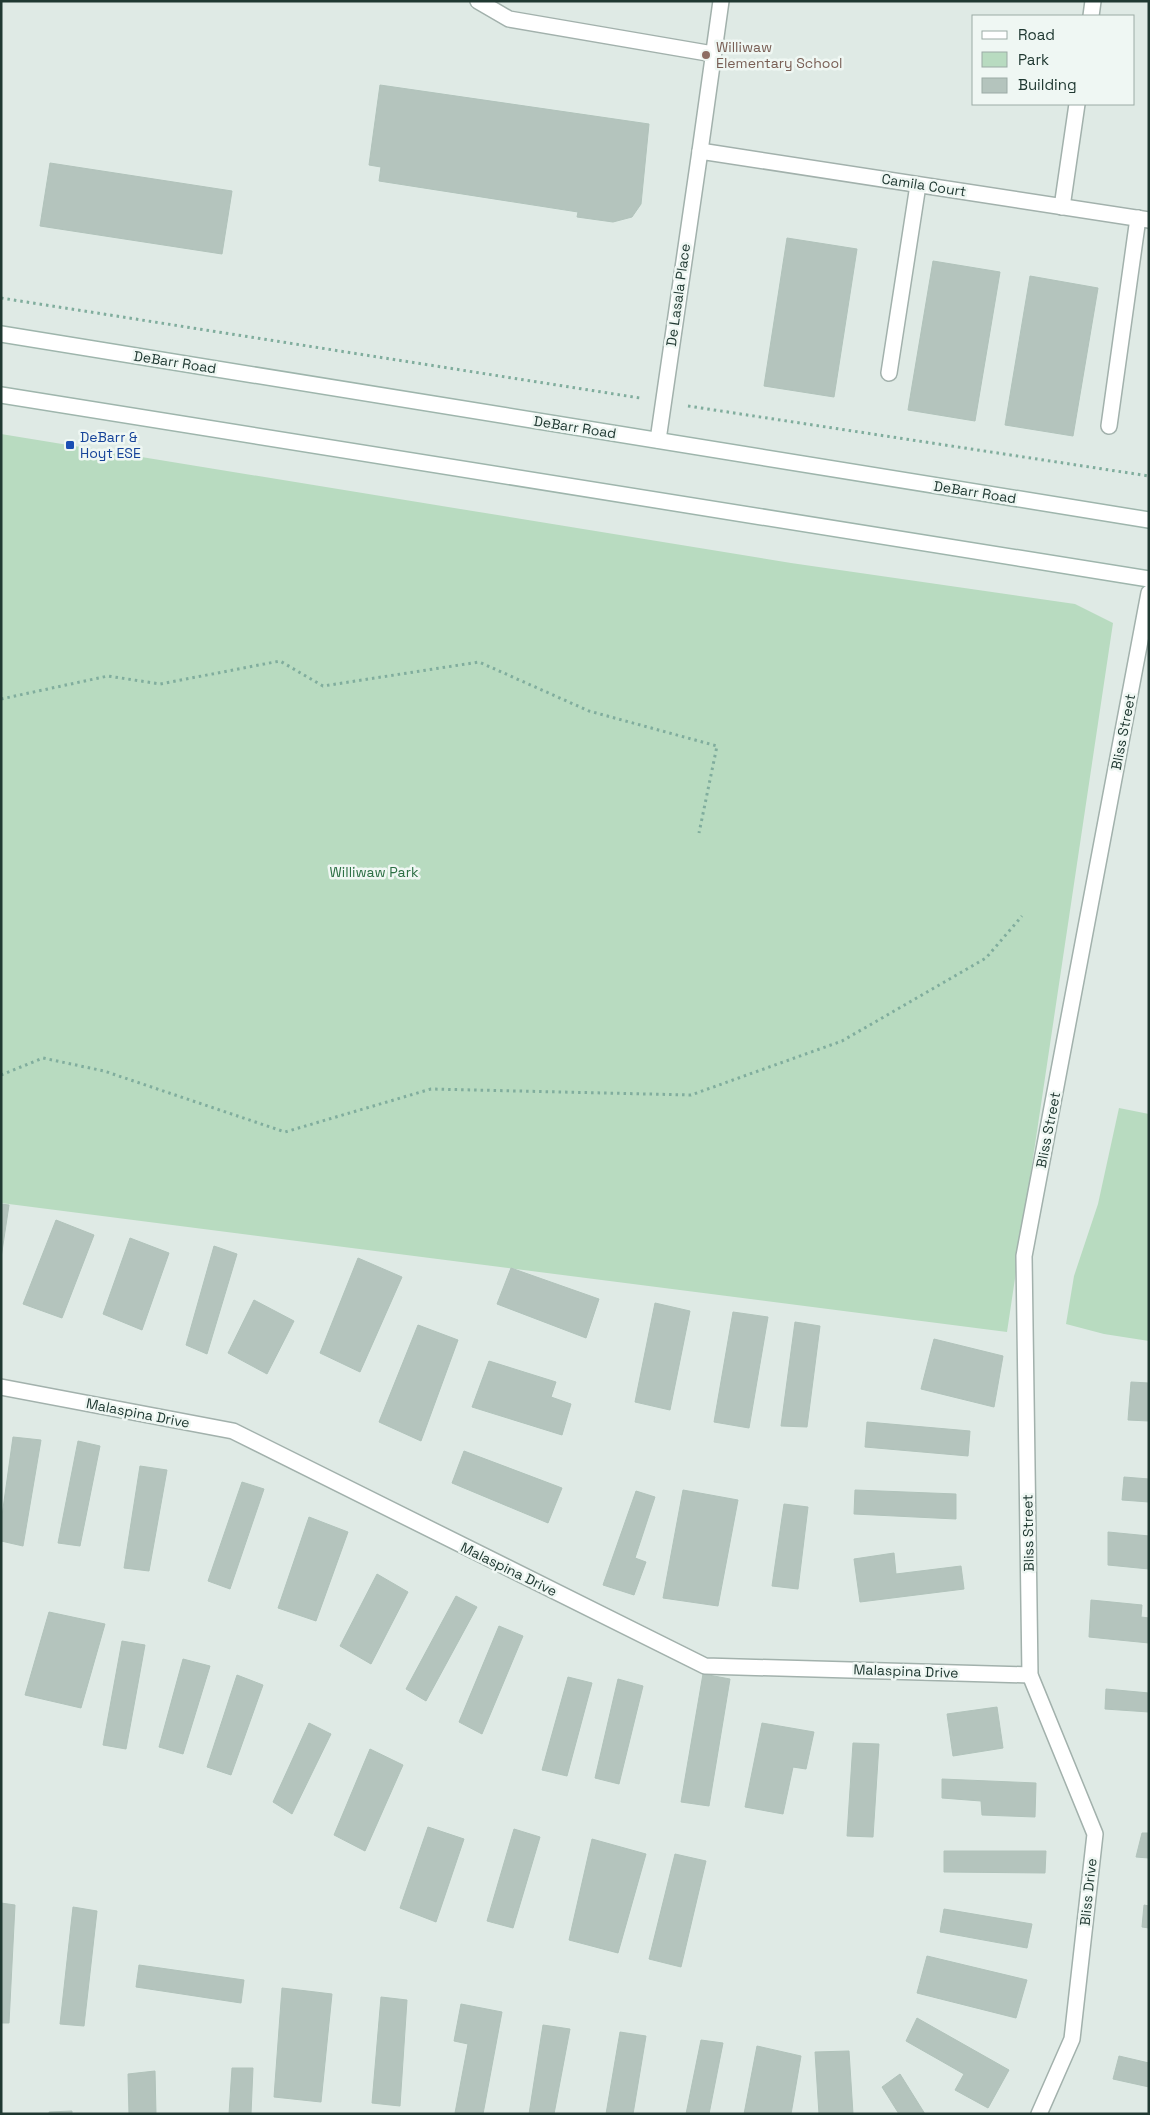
<svg xmlns="http://www.w3.org/2000/svg" width="1150" height="2115" font-family="'Space Grotesk',sans-serif">
<style>
.green{fill:#b8dbc0}
.building{fill:#b4c4bd;stroke:#b1c3bb}
.lines{fill:none;stroke-linecap:round;stroke-linejoin:round}
.service-casing{stroke:#a2b1ac;stroke-width:18}
.minor-casing{stroke:#a2b1ac;stroke-width:18}
.secondary-casing{stroke:#9eb5ac;stroke-width:18}
.path{stroke:#80ad9d;stroke-width:3;stroke-dasharray:2.5 4;stroke-linecap:butt}
.service{stroke:#fff;stroke-width:15}
.minor{stroke:#fff;stroke-width:15}
.secondary{stroke:#fff;stroke-width:15}
.education-dot{fill:#8d6e63;stroke:#eff7f3;stroke-width:2}
.transit-dot{fill:#1a4fb4;stroke:#eff7f3;stroke-width:2}
.labels{text-anchor:middle;dominant-baseline:central;stroke-width:5;stroke-linejoin:round;paint-order:stroke}
.education-label{font-size:14px;fill:#785e54;stroke:#eff7f3;text-anchor:start}
.street-label{font-size:14px;fill:#203932;stroke:#eff7f3}
.transit-label{font-size:14px;fill:#164399;stroke:#eff7f3;text-anchor:start}
.park-label{font-size:14px;fill:#2c6f44;stroke:#eff7f3}
</style>
<rect width="100%" height="100%" fill="#dfeae5"/>
<g class="green">
<polygon points="1,434 791,563 1075,604 1113,623 1007,1332 1,1203"/>
<polygon points="1119,1108 1149,1114 1149,1341 1104,1334 1066,1324 1074,1276 1098,1204"/>
</g>
<g class="building">
<polygon points="380,85 649,124 641,204 632,217 613,222 577,217 578,212 379,181 381,167 369,165"/>
<polygon points="50,163 232,191 222,254 40,226"/>
<polygon points="787,238 857,249 834,397 764,386"/>
<polygon points="933,261 1000,272 975,421 908,410"/>
<polygon points="1030,276 1098,288 1073,436 1005,425"/>
<polygon points="1,1204 9,1205 1,1258"/>
<polygon points="56,1220 94,1235 62,1318 23,1304"/>
<polygon points="130,1238 169,1253 142,1330 103,1314"/>
<polygon points="214,1246 237,1254 207,1354 186,1345"/>
<polygon points="358,1258 402,1277 360,1372 320,1353"/>
<polygon points="511,1268 599,1299 586,1338 497,1304"/>
<polygon points="254,1300 294,1321 267,1374 228,1353"/>
<polygon points="655,1303 690,1311 670,1410 635,1402"/>
<polygon points="733,1312 768,1317 749,1428 714,1422"/>
<polygon points="795,1322 820,1326 807,1427 781,1426"/>
<polygon points="418,1325 458,1340 421,1441 379,1422"/>
<polygon points="934,1339 1003,1356 994,1407 921,1389"/>
<polygon points="489,1361 556,1382 551,1397 571,1404 562,1435 472,1407"/>
<polygon points="1131,1382 1149,1383 1149,1421 1128,1420"/>
<polygon points="867,1422 970,1431 968,1456 865,1447"/>
<polygon points="13,1437 41,1440 23,1546 1,1541 1,1523"/>
<polygon points="78,1441 100,1446 80,1546 58,1543"/>
<polygon points="464,1451 562,1488 548,1523 452,1483"/>
<polygon points="140,1466 167,1470 149,1571 124,1568"/>
<polygon points="1124,1477 1149,1479 1149,1502 1122,1500"/>
<polygon points="242,1482 264,1489 230,1589 208,1581"/>
<polygon points="683,1490 738,1500 718,1606 663,1598"/>
<polygon points="855,1490 956,1494 956,1519 854,1514"/>
<polygon points="636,1491 655,1497 635,1558 646,1562 634,1595 603,1585"/>
<polygon points="784,1504 808,1507 798,1589 772,1586"/>
<polygon points="309,1517 348,1532 316,1621 278,1608"/>
<polygon points="1108,1532 1149,1536 1149,1569 1108,1565"/>
<polygon points="894,1553 896,1574 961,1566 964,1589 860,1602 854,1559"/>
<polygon points="377,1574 408,1592 371,1664 340,1646"/>
<polygon points="456,1596 477,1607 426,1701 406,1689"/>
<polygon points="1091,1600 1142,1605 1141,1617 1149,1618 1149,1643 1089,1637"/>
<polygon points="49,1612 105,1624 81,1708 25,1695"/>
<polygon points="499,1626 523,1636 482,1734 459,1722"/>
<polygon points="122,1641 145,1645 126,1749 103,1745"/>
<polygon points="183,1659 210,1666 183,1754 159,1747"/>
<polygon points="703,1674 730,1679 709,1806 681,1802"/>
<polygon points="237,1675 263,1685 231,1775 207,1767"/>
<polygon points="568,1677 592,1683 567,1776 542,1770"/>
<polygon points="618,1679 643,1686 619,1784 595,1778"/>
<polygon points="1106,1689 1149,1693 1149,1712 1105,1709"/>
<polygon points="997,1707 1003,1748 953,1756 947,1714"/>
<polygon points="309,1723 331,1734 292,1814 273,1802"/>
<polygon points="762,1723 814,1732 806,1769 793,1767 783,1814 745,1807"/>
<polygon points="853,1743 879,1744 873,1837 847,1836"/>
<polygon points="370,1749 403,1765 365,1851 334,1835"/>
<polygon points="942,1779 1036,1783 1035,1817 982,1815 981,1801 942,1798"/>
<polygon points="428,1827 464,1839 436,1922 400,1908"/>
<polygon points="514,1829 540,1837 513,1928 487,1921"/>
<polygon points="1142,1833 1149,1833 1149,1858 1136,1857"/>
<polygon points="592,1839 646,1854 618,1953 569,1940"/>
<polygon points="944,1851 1046,1851 1045,1873 944,1872"/>
<polygon points="675,1854 706,1861 681,1967 649,1959"/>
<polygon points="1,1903 15,1905 9,2023 1,2023"/>
<polygon points="1144,1905 1149,1906 1149,1928 1142,1927"/>
<polygon points="73,1907 97,1911 84,2026 60,2024"/>
<polygon points="944,1909 1032,1924 1027,1948 940,1932"/>
<polygon points="927,1956 1027,1980 1016,2018 917,1993"/>
<polygon points="139,1965 244,1980 241,2003 136,1987"/>
<polygon points="282,1988 332,1994 321,2102 274,2097"/>
<polygon points="381,1997 407,2000 400,2106 372,2103"/>
<polygon points="461,2004 502,2012 483,2114 455,2113 468,2044 454,2041"/>
<polygon points="917,2018 1009,2070 988,2108 955,2090 964,2074 906,2041"/>
<polygon points="543,2025 570,2029 554,2114 529,2114"/>
<polygon points="620,2032 646,2036 633,2114 606,2114"/>
<polygon points="701,2040 723,2043 709,2114 686,2114"/>
<polygon points="757,2046 801,2056 791,2114 744,2114"/>
<polygon points="849,2051 853,2114 819,2114 815,2052"/>
<polygon points="1119,2056 1149,2063 1149,2087 1113,2079"/>
<polygon points="232,2068 253,2068 251,2114 229,2114"/>
<polygon points="155,2071 156,2114 129,2114 128,2074"/>
<polygon points="900,2074 925,2114 899,2114 882,2087"/>
<polygon points="72,2111 72,2114 49,2114 49,2112"/>
</g>
<g class="lines">
<defs>
<g id="service">
<polyline points="478,1 509,19 713,54"/>
<polyline points="1091,16 1093,1"/>
<polyline points="700,151 721,1"/>
<polyline points="1062,207 1077,104"/>
<polyline points="889,373 918,185"/>
<polyline points="1109,426 1138,218"/>
</g>
<g id="minor">
<polyline points="658,440 700,151 1149,220"/>
<polyline points="1,1387 233,1431 705,1666 1030,1675"/>
<polyline points="1039,2114 1072,2039 1095,1834 1030,1675 1024,1256 1149,593"/>
</g>
<g id="secondary">
<polyline points="1,334 1149,520"/>
<polyline points="1,395 1149,579"/>
</g>
</defs>
<use href="#service" class="service-casing"/>
<use href="#minor" class="minor-casing"/>
<use href="#secondary" class="secondary-casing"/>
<g class="path">
<polyline points="1,298 640,398"/>
<polyline points="688,406 1149,476"/>
<polyline points="1,699 108,676 160,684 280,661 323,686 479,662 589,711 717,746 699,833"/>
<polyline points="1,1075 43,1058 104,1071 285,1132 431,1089 691,1095 842,1041 986,958 1022,916"/>
</g>
<use href="#service" class="service"/>
<use href="#minor" class="minor"/>
<use href="#secondary" class="secondary"/>
</g>
<circle class="education-dot" cx="706" cy="55" r="5"/>
<rect class="transit-dot" x="65" y="440" width="10" height="10" rx="2.5"/>
<g class="labels">
<g class="education-label">
<text x="716" y="47">Williwaw<tspan x="716" dy="16">Elementary School</tspan></text>
</g>
<g class="street-label">
<text transform="translate(924 185) rotate(9)">Camila Court</text>
<text transform="translate(678 295) rotate(-82)">De Lasala Place</text>
<text transform="translate(175 362) rotate(9)">DeBarr Road</text>
<text transform="translate(575 427) rotate(9)">DeBarr Road</text>
<text transform="translate(975 492) rotate(9)">DeBarr Road</text>
<text transform="translate(1123 732) rotate(-79)">Bliss Street</text>
<text transform="translate(1048 1130) rotate(-79)">Bliss Street</text>
<text transform="translate(138 1413) rotate(11)">Malaspina Drive</text>
<text transform="translate(1028 1533) rotate(-91)">Bliss Street</text>
<text transform="translate(509 1569) rotate(26)">Malaspina Drive</text>
<text transform="translate(906 1671) rotate(2)">Malaspina Drive</text>
<text transform="translate(1088 1892) rotate(-84)">Bliss Drive</text>
</g>
<g class="transit-label">
<text x="80" y="437">DeBarr &amp;<tspan x="80" dy="16">Hoyt ESE</tspan></text>
</g>
<g class="park-label">
<text x="374" y="872">Williwaw Park</text>
</g>
</g>
<rect width="1150" height="2115" fill="none" stroke="#203932" stroke-width="5"/>
<rect x="972" y="15" width="162" height="90" fill="#eff7f3" stroke="#9caba6"/>
<rect x="982" y="31" width="25" height="8" fill="#ffffff" stroke="#9caba6"/>
<text x="1018" y="40" font-size="15" fill="#203932">Road</text>
<rect x="982" y="52" width="25" height="15" fill="#b8dbc0" stroke="#9caba6"/>
<text x="1018" y="65" font-size="15" fill="#203932">Park</text>
<rect x="982" y="78" width="25" height="15" fill="#b4c4bd" stroke="#9caba6"/>
<text x="1018" y="90" font-size="15" fill="#203932">Building</text>
</svg>
